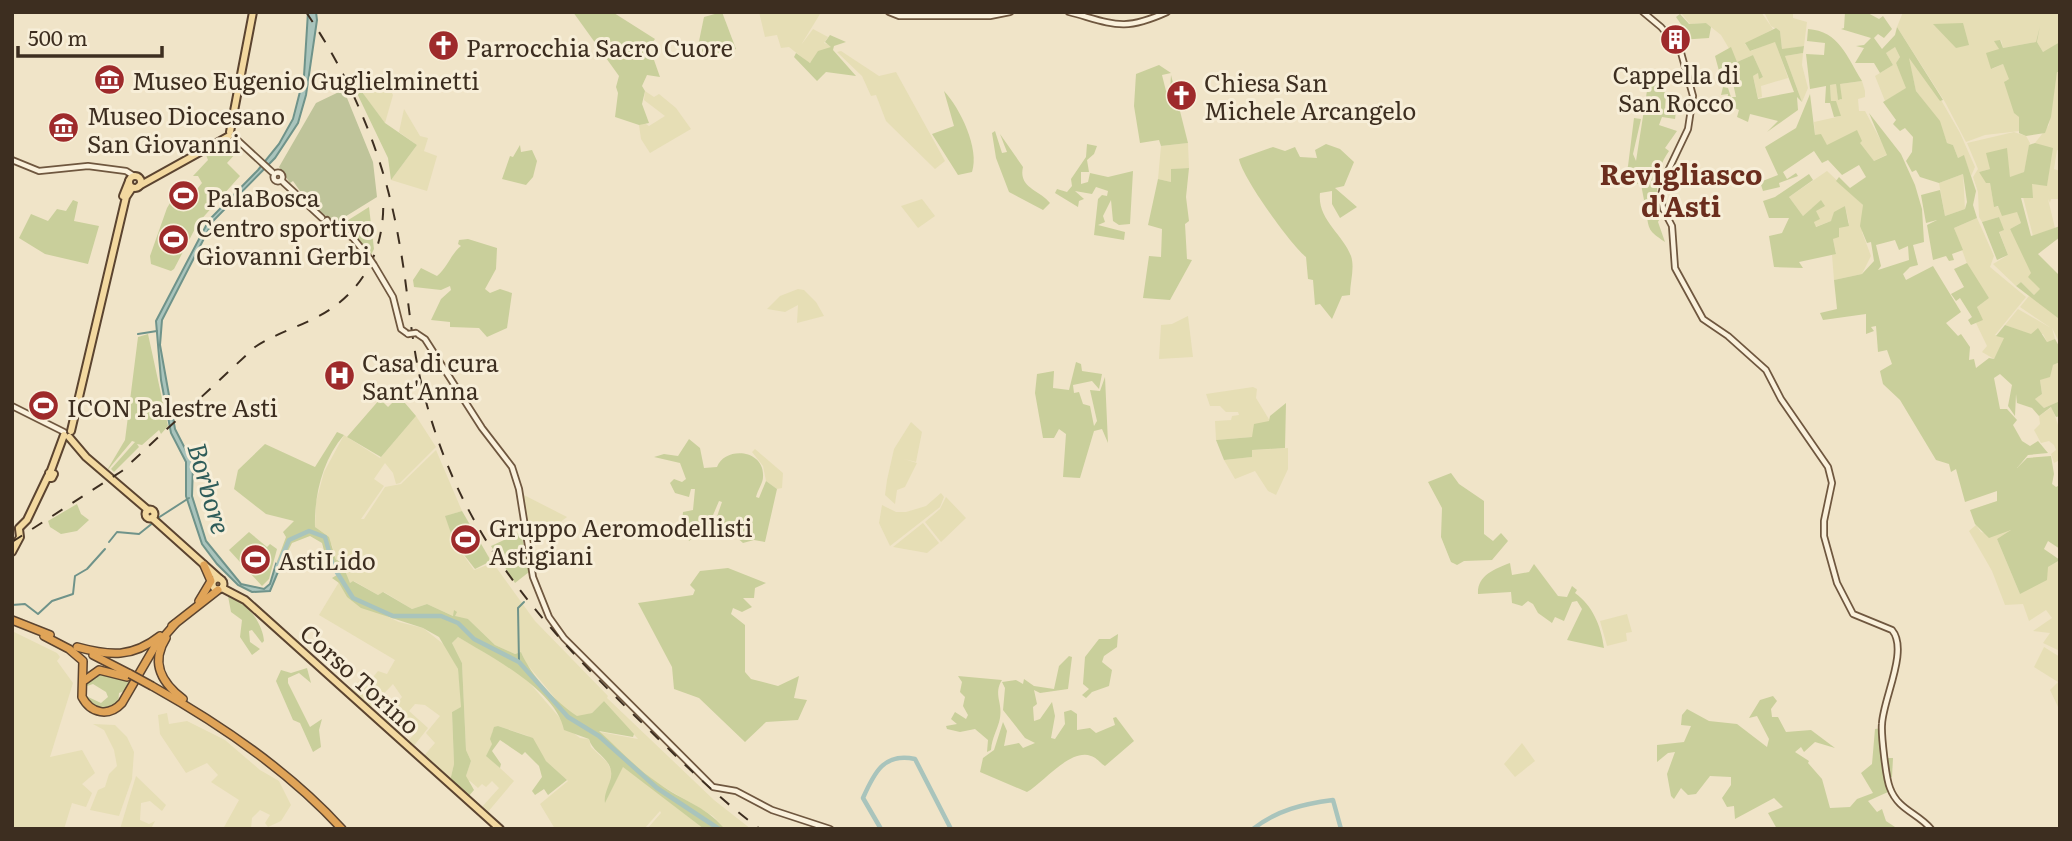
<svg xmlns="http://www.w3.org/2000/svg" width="2072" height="841" font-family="Literata,serif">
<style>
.farmland{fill:#e6deb5}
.green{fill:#c9cf9b;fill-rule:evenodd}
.cemetery{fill:#bfc49a}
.water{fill:#a9c4bc;stroke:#6f938a;stroke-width:2}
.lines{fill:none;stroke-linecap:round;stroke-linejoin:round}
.stream{stroke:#6f938a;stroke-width:2}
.river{stroke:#a9c4bc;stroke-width:4.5}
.secondary-casing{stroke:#6f573f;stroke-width:8}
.primary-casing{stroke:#5b4430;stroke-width:10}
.highway-casing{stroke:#5b4430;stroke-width:10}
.secondary{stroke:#faf1dc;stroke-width:4.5}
.primary{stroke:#f3d9a0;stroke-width:6}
.highway{stroke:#e0a458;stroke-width:7}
.rail{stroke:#3d2e20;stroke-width:2;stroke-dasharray:12 12;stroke-linecap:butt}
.secondary-bridge-casing{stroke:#6f573f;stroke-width:8;stroke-linecap:butt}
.highway-bridge-casing{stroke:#5b4430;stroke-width:10;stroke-linecap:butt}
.secondary-bridge{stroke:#faf1dc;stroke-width:4.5}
.highway-bridge{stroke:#e0a458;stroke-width:7}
.labels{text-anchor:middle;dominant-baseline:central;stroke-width:6;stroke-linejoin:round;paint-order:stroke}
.poi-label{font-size:24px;fill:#3d2e20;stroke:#f7eed8;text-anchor:start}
.street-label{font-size:24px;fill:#3d2e20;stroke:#f7eed8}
.water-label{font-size:26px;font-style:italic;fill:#2f5d5a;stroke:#f7eed8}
.quarter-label{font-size:28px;font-weight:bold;fill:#6b2e1e;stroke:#f7eed8}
</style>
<rect width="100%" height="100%" fill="#f0e4c8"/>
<g class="farmland">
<polygon points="759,12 818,12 820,14 801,45 813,29 828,37 824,43 834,46 809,63 789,47 781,48 777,35 765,37"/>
<polygon points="1680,12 1761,12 1773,29 1745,44 1751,51 1775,41 1788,78 1761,86 1762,97 1758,98 1753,76 1759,72 1759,78 1763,77 1753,55 1737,62 1721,35 1706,23 1690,24"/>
<polygon points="1764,12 1793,12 1793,18 1807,22 1804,46 1782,50 1780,31 1771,26"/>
<polygon points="1903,12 2060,12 2060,42 2051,49 2043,52 2037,42 2040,26 2036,42 2003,48 2001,40 1997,44 1999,49 1992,69 2003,64 2010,79 2005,81 2019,117 2020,131 1985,135 1966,142 1945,102 1897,27"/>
<polygon points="1895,47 1900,57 1896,63 1907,88 1885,101 1875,76 1893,65 1886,53"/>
<polygon points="841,51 879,76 896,72 945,161 935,169 886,121 876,95 871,96 862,76 837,52"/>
<polygon points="1803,53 1802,65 1808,88 1802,102 1785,56"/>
<polygon points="1908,56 1941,100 1960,133 1975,167 1971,176 1964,156 1958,158 1953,145 1947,143 1939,121 1916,91"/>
<polygon points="2057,72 2060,72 2060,151 2057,150 2054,169 2060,171 2060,193 2059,199 2051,199 2050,203 2048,199 2055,228 2033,236 2023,197 2030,197 2031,184 2047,185 2052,149 2035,143 2049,125"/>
<polygon points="1862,81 1865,91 1865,97 1858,99 1859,111 1865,111 1888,154 1874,161 1859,143 1857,131 1828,146 1815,135 1814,122 1841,116 1831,101 1830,85 1836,84 1838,99 1841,100 1840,84"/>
<polygon points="370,82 390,89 393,95 385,123 362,93 363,83"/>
<polygon points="645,91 654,97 659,94 676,108 691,129 650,153 641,139 639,125 643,122 649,126 665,116 644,100"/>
<polygon points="404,109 420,136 428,138 424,151 421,150 437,156 427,191 391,180 417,145 399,132"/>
<polygon points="2014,132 2026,136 2030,143 2024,172 2010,178 2006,148 1990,169 1979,172 1990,183 1994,206 2017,211 2021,223 2010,229 2041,289 2034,295 2021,282 2016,286 1993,264 2008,255 1999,231 2003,230 1999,217 1982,222 1979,217 1978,192 1973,177 1978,169 1967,143"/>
<polygon points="1188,143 1189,168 1172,169 1171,182 1158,179 1161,146"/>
<polygon points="1827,171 1863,205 1862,232 1871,256 1862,274 1834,280 1832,255 1836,253 1833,239 1839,228 1849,223 1845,206 1831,221 1815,227 1812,208 1803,216 1789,197"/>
<polygon points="1963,174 1965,209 1945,216 1939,183"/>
<polygon points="922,199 935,216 918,228 901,206"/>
<polygon points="1977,218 1994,256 1990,267 2026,297 1995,335 2005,338 1994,359 1982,352 1987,346 1976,323 1982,319 1977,307 1989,298 1969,269 1954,228"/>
<polygon points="798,289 804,290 816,302 824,316 797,323 798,305 785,312 767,309 780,296"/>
<polygon points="2029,296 2060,316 2060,344 2052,328 2055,339 2047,342 2043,334 2032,335 2005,325 2018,309 2051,328 2020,307"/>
<polygon points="1188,316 1193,357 1159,359 1161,325 1172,324"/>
<polygon points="2060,362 2060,401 2044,408 2035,399 2042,394 2040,380 2053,365"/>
<polygon points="1253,387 1257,389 1256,398 1270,421 1252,437 1216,440 1215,421 1231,420 1232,416 1239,415 1238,412 1226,412 1220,406 1210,406 1206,394"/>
<polygon points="2052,407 2058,425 2060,416 2060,460 2054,463 2051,454 2056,450 2054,445 2049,441 2041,443 2034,430 2040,424 2039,416"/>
<polygon points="416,416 436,447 400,483 396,484 393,473 385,463 374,479 384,486 361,519 364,519 385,487 401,484 436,450 462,511 446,516 454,542 474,570 493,563 535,621 608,696 607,698 714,800 751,829 725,829 713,816 657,783 626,758 600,732 638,739 604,701 592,713 577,717 564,709 526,663 521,652 515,654 495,645 468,619 464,621 427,604 412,609 384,592 378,595 354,581 350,583 336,560 332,545 315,527 316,502 324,472 344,435 380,458"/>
<polygon points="911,422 922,432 916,462 904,459 917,463 905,487 897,490 895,504 885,495 887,480 894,449"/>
<polygon points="1288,448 1288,469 1276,495 1268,491 1255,471 1235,479 1224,460 1251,457 1252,450"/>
<polygon points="755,449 783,473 782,488 777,489 766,481 763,466 752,452"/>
<polygon points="520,493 567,517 527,547"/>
<polygon points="941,493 944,497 940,507 890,546 879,523 882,505 896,512 906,512 926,506"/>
<polygon points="946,497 966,518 941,542 925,522 940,509"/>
<polygon points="923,523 939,543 927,553 893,547"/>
<polygon points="1976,525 1981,532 1992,535 2011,530 2012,532 1997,539 2020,594 2048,567 2060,560 2060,651 2043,643 2050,633 2033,631 2052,618 2046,610 2029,621 2023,604 2005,605 1992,571 1969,531"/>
<polygon points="339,582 347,597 399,622 423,628 447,647 458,669 462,707 452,712 454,764 450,781 423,757 435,743 426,733 440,716 436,713 425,705 415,704 409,711 428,728 413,747 407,742 417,731 398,713 387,724 383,720 402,697 393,684 369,709 350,692 359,681 366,686 378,671 387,674 395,660 319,615"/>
<polygon points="1627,614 1632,632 1626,633 1627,641 1607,646 1600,621"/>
<polygon points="12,631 57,653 60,657 57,661 73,683 50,757 82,750 95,773 82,784 92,793 86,807 72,803 64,829 12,829"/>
<polygon points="458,637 521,673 572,732 580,738 589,739 591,747 607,762 612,772 605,803 623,766 704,829 647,829 661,813 660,811 644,829 555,829 540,804 568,781 546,761 528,736 498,726 492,732 492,744 487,756 514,781 487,813 481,808 499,788 492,781 486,787 482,784 478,788 470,781 467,782 466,776 471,761 466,750 462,663 452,643"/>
<polygon points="2044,647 2060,657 2059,709 2050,690 2058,682 2034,667"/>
<polygon points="167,713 169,724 187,721 225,740 260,770 279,781 291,805 281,821 268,827 265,823 270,815 260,810 252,818 251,829 223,829 239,800 211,782 218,775 207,763 186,773 160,734 158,715"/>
<polygon points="93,724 115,725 127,737 134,752 132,779 119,816 90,810 98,790 105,787 109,774 117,766 114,750 104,730"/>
<polygon points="1522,743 1535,761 1515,777 1504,764"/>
<polygon points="136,776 166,805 162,811 150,801 141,803 140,820 149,824 155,821 151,829 120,829"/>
</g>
<g class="green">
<polygon points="573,12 614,13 655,39 643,55 654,60 660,77 647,75 642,86 645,91 642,104 649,123 639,125 615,117 618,93 616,87 619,76"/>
<polygon points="722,12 736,49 704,60 698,46 704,17"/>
<polygon points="1845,12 1866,12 1879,19 1883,16 1892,29 1884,38 1878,34 1874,38 1882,49 1895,35 1897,27 1943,100 1940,101 1909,58 1916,91 1940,121 1947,143 1953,145 1958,158 1964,155 1976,191 1973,205 1977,218 1954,228 1963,250 1952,254 1954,260 1949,261 1946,256 1933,260 1927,225 1937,220 1926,223 1921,195 1940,190 1945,216 1965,209 1967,202 1963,174 1939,183 1920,177 1916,170 1912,172 1906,161 1912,152 1913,137 1905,128 1900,131 1893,124 1896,120 1883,102 1906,88 1896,63 1900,57 1895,47 1886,53 1893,65 1880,73 1874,63 1855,63 1864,48 1856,46 1864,45 1871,38 1841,29 1844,28"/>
<polygon points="1680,14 1689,24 1706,23 1711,27 1709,38 1679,40 1683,27 1676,17"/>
<polygon points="1963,23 1969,45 1956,48 1933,24"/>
<polygon points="2040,26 2037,42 2043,52 2060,42 2060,72 2057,72 2051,117 2045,133 2026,136 2019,133 2019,117 2014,113 2004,82 2009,79 2003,64 1991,69 1986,53 1999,49 1994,41 2000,40 2003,48 2036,42"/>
<polygon points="1776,28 1780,31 1782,49 1804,46 1803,53 1785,56 1802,102 1797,97 1798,110 1767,132 1778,121 1750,114 1748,122 1737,117 1739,110 1730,106 1724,112 1719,110 1726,106 1713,104 1712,101 1727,102 1728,94 1721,95 1723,87 1728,88 1731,97 1736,97 1733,83 1730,82 1724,69 1719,71 1715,56 1731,47 1737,62 1753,55 1763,77 1759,79 1758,73 1753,76 1758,99 1794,92 1775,42 1750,51 1745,43"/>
<path d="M1808 29C1839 31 1847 57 1862 81L1840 84 1842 99 1838 100 1836 84 1830 85 1831 101H1836L1841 116 1834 117 1830 103H1825L1826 86 1810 89 1806 54 1824 55 1825 43 1807 41Z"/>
<polygon points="830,35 846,42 834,46 833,50 856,76 826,72 817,81 794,57 796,53 810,63 818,51 831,47 825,42"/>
<polygon points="1159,65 1171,73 1162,75 1166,91 1170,90 1171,75 1188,143 1161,146 1159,140 1140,143 1134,106 1136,74"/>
<path d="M1659 77 1660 90 1666 93 1665 108 1676 112 1675 119 1662 117 1659 125 1677 131 1665 148 1669 151C1652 176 1659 188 1657 217L1660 198 1663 212 1658 222 1665 242C1648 230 1649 231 1646 210L1641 206 1644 200 1641 184 1622 183 1628 166 1634 118 1641 119 1633 154 1636 161 1649 78Z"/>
<polygon points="356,84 385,123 417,145 391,180 388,158 354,87"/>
<path d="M944 91C960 108 980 149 972 172L958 175 932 134 954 126Z"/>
<path d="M1810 94 1815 135 1821 134 1827 145 1857 130 1862 141 1860 143 1874 161 1887 155 1869 113 1901 154 1915 185 1922 209 1924 242 1913 245 1918 265 1910 267 1903 274 1906 280 1933 266 1961 312 1946 323 1958 336 1961 334 1970 347 1969 360 1974 359 1976 368 1989 358 1994 359 2004 338 1996 336 2005 325 2031 334 2038 328 2047 342 2055 339 2060 348V362L2053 365 2050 377 2040 380 2042 394 2035 399 2044 408 2060 401V416L2056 417 2051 407 2039 416 2032 408 2017 403 2016 394 2015 416 2008 406 2012 385 2000 374 1994 378 2000 409H2007L2017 420 2013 425 2022 441 2030 446 2038 441 2048 453 2028 455 2017 468 2027 458 2051 456 2054 474 2052 484 2056 487 2060 485V549L2048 541 2044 549 2060 560 2048 567 2047 580 2020 594 1997 539 2011 530 1989 538 1975 524 1970 510 1997 501V491L1965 502 1956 469 1951 472 1949 464 1936 460 1900 400 1883 384 1880 371 1892 364 1887 350 1878 352 1876 326 1871 327 1874 331 1866 334V314L1823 320 1820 313 1837 309 1834 280 1862 274 1874 261 1871 242 1867 243 1860 226 1863 205 1836 181 1839 177 1850 188 1866 177 1859 165 1842 175 1828 160 1822 163 1814 151 1783 172 1787 179 1796 173 1798 176 1779 183 1780 187 1763 191 1760 182 1778 175 1765 147 1796 128ZM1895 240 1899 250 1908 246 1909 260 1878 270 1881 266 1876 245Z"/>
<path d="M995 131 1002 153 1007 152 1000 134 1023 167C1018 188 1040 190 1050 203L1043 210 1009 192 996 158 992 133Z"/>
<polygon points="220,142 224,150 229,147 236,153 227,163 240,176 198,223 174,269 171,271 151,264 150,256 167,208 181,185 193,194 202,183 198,176 193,176 208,160 206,155"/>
<polygon points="2035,143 2053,148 2047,186 2032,184 2033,198 2021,198 2031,236 2060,226 2060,237 2038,254 2060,276 2058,318 2016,286 2021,282 2034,295 2040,289 2028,277 2031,273 2010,229 2021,223 2017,212 2002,216 1998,206 1994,207 1990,183 1986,183 1979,172 1990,169 1986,153 2007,148 2010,177 2024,172 2029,145"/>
<polygon points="1087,144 1097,146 1094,154 1087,160 1089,172 1081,172 1081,184 1088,182 1090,173 1108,177 1133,171 1130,224 1119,225 1113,221 1111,200 1103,216 1105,222 1098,225 1125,232 1124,240 1094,235 1098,199 1102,195 1107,196 1108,191 1096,187 1092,194 1075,191 1084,199 1079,201 1078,207 1055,193 1057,189 1067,192 1072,186 1071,179 1086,157"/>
<path d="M1326 144 1340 149 1354 162 1344 186 1335 188 1357 207 1340 218 1332 204V191L1320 193C1317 219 1343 234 1351 256 1355 268 1350 282 1350 295L1342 296 1332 319 1320 304 1315 305 1313 280 1308 279 1306 257C1290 244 1242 177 1239 159L1273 147 1285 151 1295 147 1300 157 1317 158 1315 150Z"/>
<polygon points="520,145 521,152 532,150 537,161 533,177 526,185 502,179 510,156 513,157"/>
<polygon points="1189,168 1186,197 1189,221 1185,224 1187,259 1192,260 1170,300 1143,298 1149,256 1161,257 1162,229 1148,225 1158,179 1171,182 1171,169"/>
<polygon points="1809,174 1813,180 1789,197 1803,216 1821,200 1825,206 1816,211 1820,219 1814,222 1816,227 1831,221 1834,212 1845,206 1849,226 1839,228 1839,237 1833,239 1836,254 1799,262 1803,268 1774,267 1769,236 1782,233 1789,218 1769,218 1763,201 1775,197"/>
<polygon points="73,200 78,202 74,221 99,226 88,264 45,254 19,238 31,214 48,221 57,209 66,211"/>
<polygon points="369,207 374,249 371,255 342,228 342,224"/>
<polygon points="1999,217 2004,230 1999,232 2008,255 1997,260 1982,222"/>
<path d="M468 239 497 248 496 269 485 289 490 293 500 289 512 293 507 328 487 337 479 328 450 327V322L431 320 441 299 451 290 450 286 441 290 414 287 413 280 421 268 437 276C448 267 450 255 461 246L458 244 459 240Z"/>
<polygon points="1967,263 1989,298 1977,307 1983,320 1971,325 1968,320 1972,317 1960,298 1956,301 1951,294 1964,287 1954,269"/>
<polygon points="148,334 168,426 161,434 159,430 142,445 137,444 139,447 114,472 111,469 135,442 132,441 106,472 125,440 138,337"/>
<polygon points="1076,362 1081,364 1082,371 1102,374 1099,389 1092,381 1073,385 1074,393 1079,392 1083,404 1090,406 1094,426 1097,421 1090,390 1100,391 1105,377 1108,443 1102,429 1094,431 1080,478 1063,477 1066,434 1059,429 1054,438 1043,438 1035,393 1037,374 1054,371 1053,388 1069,390"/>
<polygon points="399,396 416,416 381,457 347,437 380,399 388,407"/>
<polygon points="1286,403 1285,448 1252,450 1252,457 1224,460 1216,440 1252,437 1254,424 1269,421 1270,416"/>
<path d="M337 432 344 435C323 459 314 495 315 527L329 537 336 560 341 561 350 583 353 581 378 595 383 592 412 609 427 604 453 616 454 610 457 612 455 616 468 619 495 645 515 654 521 652C531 676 556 702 577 716L592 713 604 701 634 734 633 737 599 731C619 749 636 768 658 783 683 802 702 803 725 829H704L623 767 605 803C603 792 613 781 611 771 609 757 592 752 589 739L564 730C556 690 491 657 458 637L452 643 462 663 466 750 471 761 466 776 474 790 468 797 450 781 454 764 452 712 461 707 458 669 439 637 423 628 361 608 347 597 339 583 332 578 340 573 333 561 327 562 322 543 310 536 292 543 280 567 276 564 286 537 283 532 294 521 266 514 234 489 238 470 265 444 315 467Z"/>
<path d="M689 439 700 448 704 468 717 467C725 446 765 449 763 477 763 483 758 489 756 497L759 498 766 481 777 489 765 542 754 540 743 543 725 527 721 534 716 533 713 528 722 502 719 501 708 527 689 541 682 522 683 512 693 510 695 489H691L689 497 675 493 670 483 674 479 682 482 686 479 680 463 654 457 664 454 678 456Z"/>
<polygon points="1451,473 1459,484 1484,501 1484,534 1493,541 1501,533 1508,541 1492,560 1464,561 1457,565 1451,562 1441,537 1442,508 1428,482"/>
<polygon points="77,504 81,514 89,520 77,531 61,534 50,527 48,521"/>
<polygon points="462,511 491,561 475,569 454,542 445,516"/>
<polygon points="249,532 267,547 270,544 277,549 269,579 262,586 229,550"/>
<polygon points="521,532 529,572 515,583 491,546"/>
<path d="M1510 563 1512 575 1529 572 1534 564 1558 596 1567 597 1572 586 1577 590 1575 593C1593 606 1601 626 1604 648L1567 640 1582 609 1577 601 1572 602 1564 621 1555 617 1552 623 1538 613 1533 604 1528 601 1522 606 1512 603 1511 592 1478 594C1477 576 1494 569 1510 563Z"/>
<polygon points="728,568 766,583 755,588 754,598 743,598 752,607 742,612 733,608 731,614 745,625 745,672 751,679 778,686 799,676 794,698 807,700 798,720 766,722 745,742 699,698 674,689 672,667 638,603 693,595 695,590 690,585 700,571"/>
<path d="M228 596C246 600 263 624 264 641L262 643 252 630 249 631 250 642 260 649 252 655 240 637 242 620 231 612Z"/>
<polygon points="1118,634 1117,647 1104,656 1102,662 1112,670 1109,686 1092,692 1086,698 1082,695 1089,689 1083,684 1085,657 1099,639 1110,639"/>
<path d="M1069 656 1072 657 1068 689 1040 693 1034 690 1037 704 1033 707 1034 721 1040 719 1052 702 1055 716 1051 738 1055 739 1065 724 1064 712 1071 710 1077 714V730L1090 728 1096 733 1115 725 1113 718 1116 717 1134 741 1105 766C1100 763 1096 757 1091 756 1070 748 1042 784 1027 792L980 772 983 758 994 750 1003 722 1007 731 1004 746 1019 743 1023 748 1035 743 1025 738 1003 710 1005 688 1002 682 1016 680 1023 684 1024 679 1034 686 1054 689 1059 666Z"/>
<polygon points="307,668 311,683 299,673 288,678 288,683 310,727 322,719 319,730 321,747 313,752 300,723 293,720 276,681 281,670 291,673"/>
<polygon points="95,672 114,674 131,683 125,691 119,693 118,706 103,709 92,706 86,696 101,703 108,697 106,692 93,684 84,687"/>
<path d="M958 676 1002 680C993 694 1003 703 1000 718 998 729 992 737 991 750L987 752 988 740 975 729 960 732 947 729 946 726 957 724 951 719 955 712 966 719 968 715 963 706 965 697 960 692 962 682Z"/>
<polygon points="1773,696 1777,701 1771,709 1772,717 1778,717 1786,732 1811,730 1835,748 1815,742 1804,752 1801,747 1795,752 1809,761 1808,763 1822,779 1830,808 1850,807 1857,799 1873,793 1861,773 1872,764 1875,729 1882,728 1887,758 1893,758 1892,777 1888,778 1888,792 1868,801 1877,812 1882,809 1886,821 1898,829 1777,829 1768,813 1783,807 1774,798 1735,819 1734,806 1727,807 1722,798 1731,785 1731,777 1710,776 1696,794 1688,795 1681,788 1674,799 1671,796 1667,774 1675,752 1668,753 1657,762 1657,745 1684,742 1691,726 1681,725 1682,715 1687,709 1709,721 1737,724 1767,747 1769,739 1757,716 1749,718 1760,700"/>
<polygon points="498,726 533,738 546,761 567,780 548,795 544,789 535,795 532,791 542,777 539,766 525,752 522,755 500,740 492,751 501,764 500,768 486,756 492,744 490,739 494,727"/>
</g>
<polygon class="cemetery" points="341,91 345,93 373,162 377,197 335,223 298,194 300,191 293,181 290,183 279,167 316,103"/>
<polygon class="water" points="308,12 316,12 317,20 306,95 298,123 275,158 213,221 162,320 160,345 175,429 193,464 192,496 206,541 241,584 264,589 270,584 276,564 280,567 270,591 252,592 238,585 217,564 202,544 186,496 186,462 171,433 161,380 156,321 209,220 258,170 279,144 293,119 304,76"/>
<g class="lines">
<g class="stream">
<polyline points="138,334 157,331"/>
<polyline points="158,518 189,498"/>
<polyline points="109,542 117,532 139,534 154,522"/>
<polyline points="12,605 25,604 38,614 52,601 73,594 75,576 87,569 105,549"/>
<polyline points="519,662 518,608 524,602"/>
</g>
<g class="river">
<polyline points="277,568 289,540 309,531 325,537 333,566 353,598 393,616 441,616 458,623 474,639 519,662 568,717 599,736 657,788 719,829"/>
<path d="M881 829 863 798C874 773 884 752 915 759L951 829"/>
<path d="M1253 829C1277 810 1303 804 1333 800L1341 829"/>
</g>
<defs>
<g id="secondary">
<polyline points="889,12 899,16 990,16 1010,12"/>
<path d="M1069 12C1114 24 1123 32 1167 12"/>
<path d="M1643 12 1661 27 1680 49 1693 96 1688 129 1667 173 1661 195 1663 209 1672 226 1675 268 1703 319 1728 336 1766 370 1781 399 1828 467 1832 483 1824 521V536L1837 583 1853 614 1892 630C1909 650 1883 699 1882 724 1881 734 1886 779 1890 788 1898 810 1918 813 1931 829"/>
<polyline points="234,137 272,172"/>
<polyline points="12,160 39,171 88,166 126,171 134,176"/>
<circle cx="278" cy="177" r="4.5"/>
<polyline points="283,182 322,218"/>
<polygon points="327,220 328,222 326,225 324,222"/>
<polyline points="332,225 353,238 370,259"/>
<polyline points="374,265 393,297 401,329 408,334"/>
<polyline points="416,333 425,339 482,428 512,467 519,489 533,577 549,617 564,638 713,787 736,791 772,810 830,829"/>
<polyline points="12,406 64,432"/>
</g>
<g id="primary">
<polyline points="230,132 253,12"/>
<circle cx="135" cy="182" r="6"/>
<polyline points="139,186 229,136"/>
<polyline points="123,196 129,181"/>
<polyline points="71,431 126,197 132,188"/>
<polyline points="69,437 86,457 148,510"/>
<polygon points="49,473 54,474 52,478 49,478"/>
<polyline points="50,473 64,435"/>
<circle cx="150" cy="514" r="4.5"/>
<polyline points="152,518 219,578"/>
<polyline points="19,528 27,520 48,476"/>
<polyline points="12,552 20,537 19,529"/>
<circle cx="218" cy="584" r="5.5"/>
<polyline points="222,588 245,600 500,829"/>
</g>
<g id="highway">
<polyline points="199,601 211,581 204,565"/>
<polyline points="12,620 50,635"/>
<polyline points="172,626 218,590"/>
<path d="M44 636 69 649 83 661 82 697C91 714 109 717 122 703L154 648 175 624"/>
<path d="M166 638C150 663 162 683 183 699"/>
<path d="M77 647C110 656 132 658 160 636"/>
<polyline points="93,655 130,674"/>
<polyline points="85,680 99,670 127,677"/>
<path d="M152 686C220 724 289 771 342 829"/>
</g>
</defs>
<use href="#secondary" class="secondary-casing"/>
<use href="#primary" class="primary-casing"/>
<use href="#highway" class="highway-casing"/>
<use href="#secondary" class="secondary"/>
<use href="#primary" class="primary"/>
<use href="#highway" class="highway"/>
<g class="rail">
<path d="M306 12C353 81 385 159 399 241 408 288 410 335 421 382 455 526 532 615 634 715 675 755 714 795 760 829"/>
<path d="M12 542 122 471 255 347C273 335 293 329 313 319 362 296 386 250 383 197"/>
</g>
<defs>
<g id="secondary-bridge">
<polyline points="370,259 374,265"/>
<polyline points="408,334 416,333"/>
</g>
<polyline id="highway-bridge" points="130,674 152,686"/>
</defs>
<use href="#secondary-bridge" class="secondary-bridge-casing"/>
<use href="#highway-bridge" class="highway-bridge-casing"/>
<use href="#secondary-bridge" class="secondary-bridge"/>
<use href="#highway-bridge" class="highway-bridge"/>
</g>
<defs>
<symbol id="building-disc" viewBox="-11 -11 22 22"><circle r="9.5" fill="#9e2a2b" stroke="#f7eed8"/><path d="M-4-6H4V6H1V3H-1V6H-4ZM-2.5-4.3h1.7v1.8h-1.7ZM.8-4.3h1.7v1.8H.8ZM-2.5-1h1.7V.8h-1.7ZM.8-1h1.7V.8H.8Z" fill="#fff"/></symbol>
<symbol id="church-disc" viewBox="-11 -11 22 22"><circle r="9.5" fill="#9e2a2b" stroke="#f7eed8"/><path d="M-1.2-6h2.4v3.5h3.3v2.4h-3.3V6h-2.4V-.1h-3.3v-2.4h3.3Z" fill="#fff"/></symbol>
<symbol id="museum-disc" viewBox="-11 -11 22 22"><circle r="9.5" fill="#9e2a2b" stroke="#f7eed8"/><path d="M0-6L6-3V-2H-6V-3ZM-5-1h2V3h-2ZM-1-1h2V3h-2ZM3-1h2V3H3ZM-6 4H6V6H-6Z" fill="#fff"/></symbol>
<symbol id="stadium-disc" viewBox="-11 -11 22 22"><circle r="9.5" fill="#9e2a2b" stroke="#f7eed8"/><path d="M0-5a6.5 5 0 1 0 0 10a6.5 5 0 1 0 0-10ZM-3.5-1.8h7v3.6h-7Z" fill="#fff"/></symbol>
<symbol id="hospital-disc" viewBox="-11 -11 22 22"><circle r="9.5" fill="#9e2a2b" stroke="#f7eed8"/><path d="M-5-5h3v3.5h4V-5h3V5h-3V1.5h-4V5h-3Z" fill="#fff"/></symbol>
</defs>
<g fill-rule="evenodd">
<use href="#building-disc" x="1658" y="22" width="35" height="35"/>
<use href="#church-disc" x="426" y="28" width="35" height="35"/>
<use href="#museum-disc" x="92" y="62" width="35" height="35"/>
<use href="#church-disc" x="1164" y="78" width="35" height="35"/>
<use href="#museum-disc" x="46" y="110" width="35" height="35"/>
<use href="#stadium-disc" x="166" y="178" width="35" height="35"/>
<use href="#stadium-disc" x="156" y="222" width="35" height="35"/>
<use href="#hospital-disc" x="322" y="358" width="35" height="35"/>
<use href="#stadium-disc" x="26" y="388" width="35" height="35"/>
<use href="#stadium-disc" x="448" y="522" width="35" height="35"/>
<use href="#stadium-disc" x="238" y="542" width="35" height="35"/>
</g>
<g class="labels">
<g class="poi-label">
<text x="466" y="46">Parrocchia Sacro Cuore</text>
<text x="1676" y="73" text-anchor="middle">Cappella di<tspan x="1676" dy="28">San Rocco</tspan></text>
<text x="132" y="79">Museo Eugenio Guglielminetti</text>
<text x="1204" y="81">Chiesa San<tspan x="1204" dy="28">Michele Arcangelo</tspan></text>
<text x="87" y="114">Museo Diocesano<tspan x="87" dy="28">San Giovanni</tspan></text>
<text x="206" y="196">PalaBosca</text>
<text x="196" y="226">Centro sportivo<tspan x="196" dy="28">Giovanni Gerbi</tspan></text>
<text x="362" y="361">Casa di cura<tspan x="362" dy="28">Sant'Anna</tspan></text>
<text x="67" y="406">ICON Palestre Asti</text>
<text x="489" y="526">Gruppo Aeromodellisti<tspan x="489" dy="28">Astigiani</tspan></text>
<text x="278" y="559">AstiLido</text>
</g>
<g class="street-label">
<text transform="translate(361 678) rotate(42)">Corso Torino</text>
</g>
<g class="water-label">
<text transform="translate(211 488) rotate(74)">Borbore</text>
</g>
<g class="quarter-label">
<text x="1681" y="173">Revigliasco<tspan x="1681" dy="32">d'Asti</tspan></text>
</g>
</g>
<rect width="2072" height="841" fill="none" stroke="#3d2e20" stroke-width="28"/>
<path d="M18 46v10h144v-10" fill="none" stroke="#3d2e20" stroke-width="3.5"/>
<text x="28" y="46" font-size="21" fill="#3d2e20" stroke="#f7eed8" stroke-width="5" paint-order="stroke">500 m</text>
</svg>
